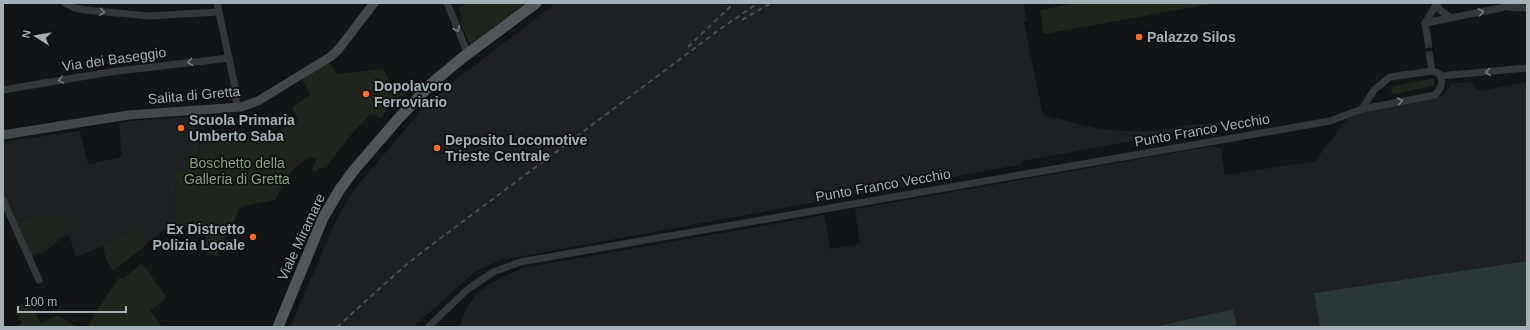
<svg xmlns="http://www.w3.org/2000/svg" width="1530" height="330" font-family="Arial,sans-serif">
<style>
.built{fill:#1f2022}
.green{fill:#1f251d}
.water{fill:#293739}
.lines{fill:none;stroke-linecap:round;stroke-linejoin:round}
.minor-tunnel{stroke:#303335;stroke-width:7;stroke-dasharray:7 3.5;stroke-linecap:butt}
.minor{stroke:#34373a;stroke-width:7}
.secondary{stroke:#42474a;stroke-width:9}
.primary{stroke:#505559;stroke-width:11}
.rail{stroke:#494e51;stroke-width:2;stroke-dasharray:5 4;stroke-linecap:butt}
.oneway{stroke:#727a7e}
.poi-dot{fill:#f76e29;stroke:#0e0f10;stroke-width:1.5}
.labels{text-anchor:middle;dominant-baseline:central;stroke-width:3.5;stroke-linejoin:round;paint-order:stroke}
.poi-label{font-size:14px;font-weight:bold;fill:#a4b0b6;stroke:#0e0f10;text-anchor:start}
.street-label{font-size:14px;fill:#a4b0b6;stroke:#0e0f10}
.park-label{font-size:14px;fill:#85a27b;stroke:#0e0f10}
</style>
<rect width="100%" height="100%" fill="#131415"/>
<g class="built">
<polygon points="556,3 1023,3 1027,21 1024,22 1043,115 1095,128 1123,131 1154,131 1189,125 1243,121 1022,161 1023,164 501,260 476,271 413,327 290,327 334,225 350,196 364,178 424,107 454,81"/>
<polygon points="1470,82 1479,91 1527,82 1527,261 1315,293 1320,327 1237,327 1233,309 1154,327 460,327 466,308 477,294 491,283 522,268 824,215 830,249 860,244 855,209 1214,146 1221,149 1225,175 1315,161 1347,119 1364,111 1445,95 1445,93 1452,84"/>
<polygon points="197,116 201,170 175,172 176,228 162,231 113,271 106,259 103,246 76,257 69,235 61,238 46,251 32,257 3,192 3,142 80,131 88,164 122,157 119,123 129,121"/>
</g>
<g class="green">
<polygon points="466,3 526,3 470,45 460,22 462,20 459,8"/>
<polygon points="1077,3 1216,3 1044,34 1040,10"/>
<path d="M329 62 337 74 384 69 395 94 404 92 407 95 404 98 401 96 396 98 381 118 370 114 348 138 326 168H320L315 172 311 170 317 159 310 157C289 169 286 179 275 200L244 206 239 210 217 256 205 252 206 234 203 228H176L175 172 201 170 199 137H230L256 130 262 140 299 120 292 108 310 95 302 78Z"/>
<polygon points="1433,78 1435,82 1433,86 1394,94 1390,91 1394,86"/>
<polygon points="40,214 43,221 61,215 65,231 44,249 31,254 17,223"/>
<polygon points="137,229 147,244 113,271 106,259 103,246"/>
<polygon points="142,263 167,298 150,311 162,327 88,327 93,316 119,278 124,278"/>
<polygon points="28,301 41,323 58,315 77,327 13,327 22,324 15,307"/>
</g>
<g class="water">
<polygon points="1527,261 1527,327 1320,327 1314,293"/>
<polygon points="1233,309 1237,327 1154,327"/>
</g>
<g class="lines">
<polyline class="minor-tunnel" points="1428,41 1430,58"/>
<g class="minor">
<polyline points="65,3 75,8 85,10 149,16 218,12"/>
<polyline points="217,3 234,82 237,107"/>
<polyline points="447,3 468,54"/>
<polyline points="1436,3 1439,9 1451,18"/>
<polyline points="1509,7 1527,8"/>
<polyline points="1425,23 1501,8 1514,3"/>
<polyline points="1425,23 1436,5"/>
<polyline points="1425,23 1428,41"/>
<polyline points="1430,58 1432,71"/>
<polyline points="1441,76 1527,68"/>
<polyline points="3,90 110,72 229,58"/>
<polyline points="3,200 39,280"/>
<path d="M428 327 468 289 493 272 520 262 1330 121 1362 109 1435 95C1443 87 1446 73 1432 71L1390 77 1374 90 1362 109"/>
</g>
<polyline class="secondary" points="3,135 128,115 241,107 258,101 330,57 338,50 374,3"/>
<polyline class="primary" points="278,327 323,218 340,189 354,170 398,119 431,84 462,58 536,3"/>
<g class="rail">
<polyline points="742,20 771,3"/>
<polyline points="688,47 734,3"/>
<polyline points="337,327 399,271 422,252 723,27 758,3"/>
</g>
</g>
<defs><path id="oneway-chevron" d="M-2-3.5L2.5 0L-2 3.5" fill="none" stroke-width="1.6" stroke-linecap="round" stroke-linejoin="round"/></defs>
<g class="oneway">
<use href="#oneway-chevron" transform="translate(102 12) rotate(8)"/>
<use href="#oneway-chevron" transform="translate(1481 12) rotate(-11)"/>
<use href="#oneway-chevron" transform="translate(457 29) rotate(67)"/>
<use href="#oneway-chevron" transform="translate(190 62) rotate(173)"/>
<use href="#oneway-chevron" transform="translate(1488 72) rotate(175)"/>
<use href="#oneway-chevron" transform="translate(61 80) rotate(170)"/>
<use href="#oneway-chevron" transform="translate(1400 101) rotate(-11)"/>
</g>
<g class="poi-dot">
<circle cx="1139" cy="37" r="4"/>
<circle cx="366" cy="94" r="4"/>
<circle cx="181" cy="128" r="4"/>
<circle cx="437" cy="148" r="4"/>
<circle cx="253" cy="237" r="4"/>
</g>
<g class="labels">
<g class="poi-label">
<text x="1147" y="37">Palazzo Silos</text>
<text x="374" y="86">Dopolavoro<tspan x="374" dy="16">Ferroviario</tspan></text>
<text x="189" y="120">Scuola Primaria<tspan x="189" dy="16">Umberto Saba</tspan></text>
<text x="445" y="140">Deposito Locomotive<tspan x="445" dy="16">Trieste Centrale</tspan></text>
<text x="245" y="229" text-anchor="end">Ex Distretto<tspan x="245" dy="16">Polizia Locale</tspan></text>
</g>
<g class="street-label">
<text transform="translate(114 59) rotate(-8)">Via dei Baseggio</text>
<text transform="translate(194 95) rotate(-5)">Salita di Gretta</text>
<text transform="translate(1202 130) rotate(-10)">Punto Franco Vecchio</text>
<text transform="translate(883 185) rotate(-10)">Punto Franco Vecchio</text>
<text transform="translate(301 237) rotate(-65)">Viale Miramare</text>
</g>
<g class="park-label">
<text x="237" y="163">Boschetto della<tspan x="237" dy="16">Galleria di Gretta</tspan></text>
</g>
</g>
<rect width="1530" height="330" fill="none" stroke="#a4b0b6" stroke-width="8"/>
<g transform="translate(36 36) rotate(282)" stroke="#0e0f10" stroke-width="3" paint-order="stroke">
<path d="M0-3L7 15L0 10L-7 15Z" fill="#a4b0b6"/>
<text y="-6" font-size="11" font-weight="bold" text-anchor="middle" fill="#a4b0b6">N</text>
</g>
<path d="M18 306v6h108v-6" fill="none" stroke="#a4b0b6" stroke-width="2"/>
<text x="24" y="306" font-size="12" fill="#a4b0b6" stroke="#0e0f10" stroke-width="3" paint-order="stroke">100 m</text>
</svg>
